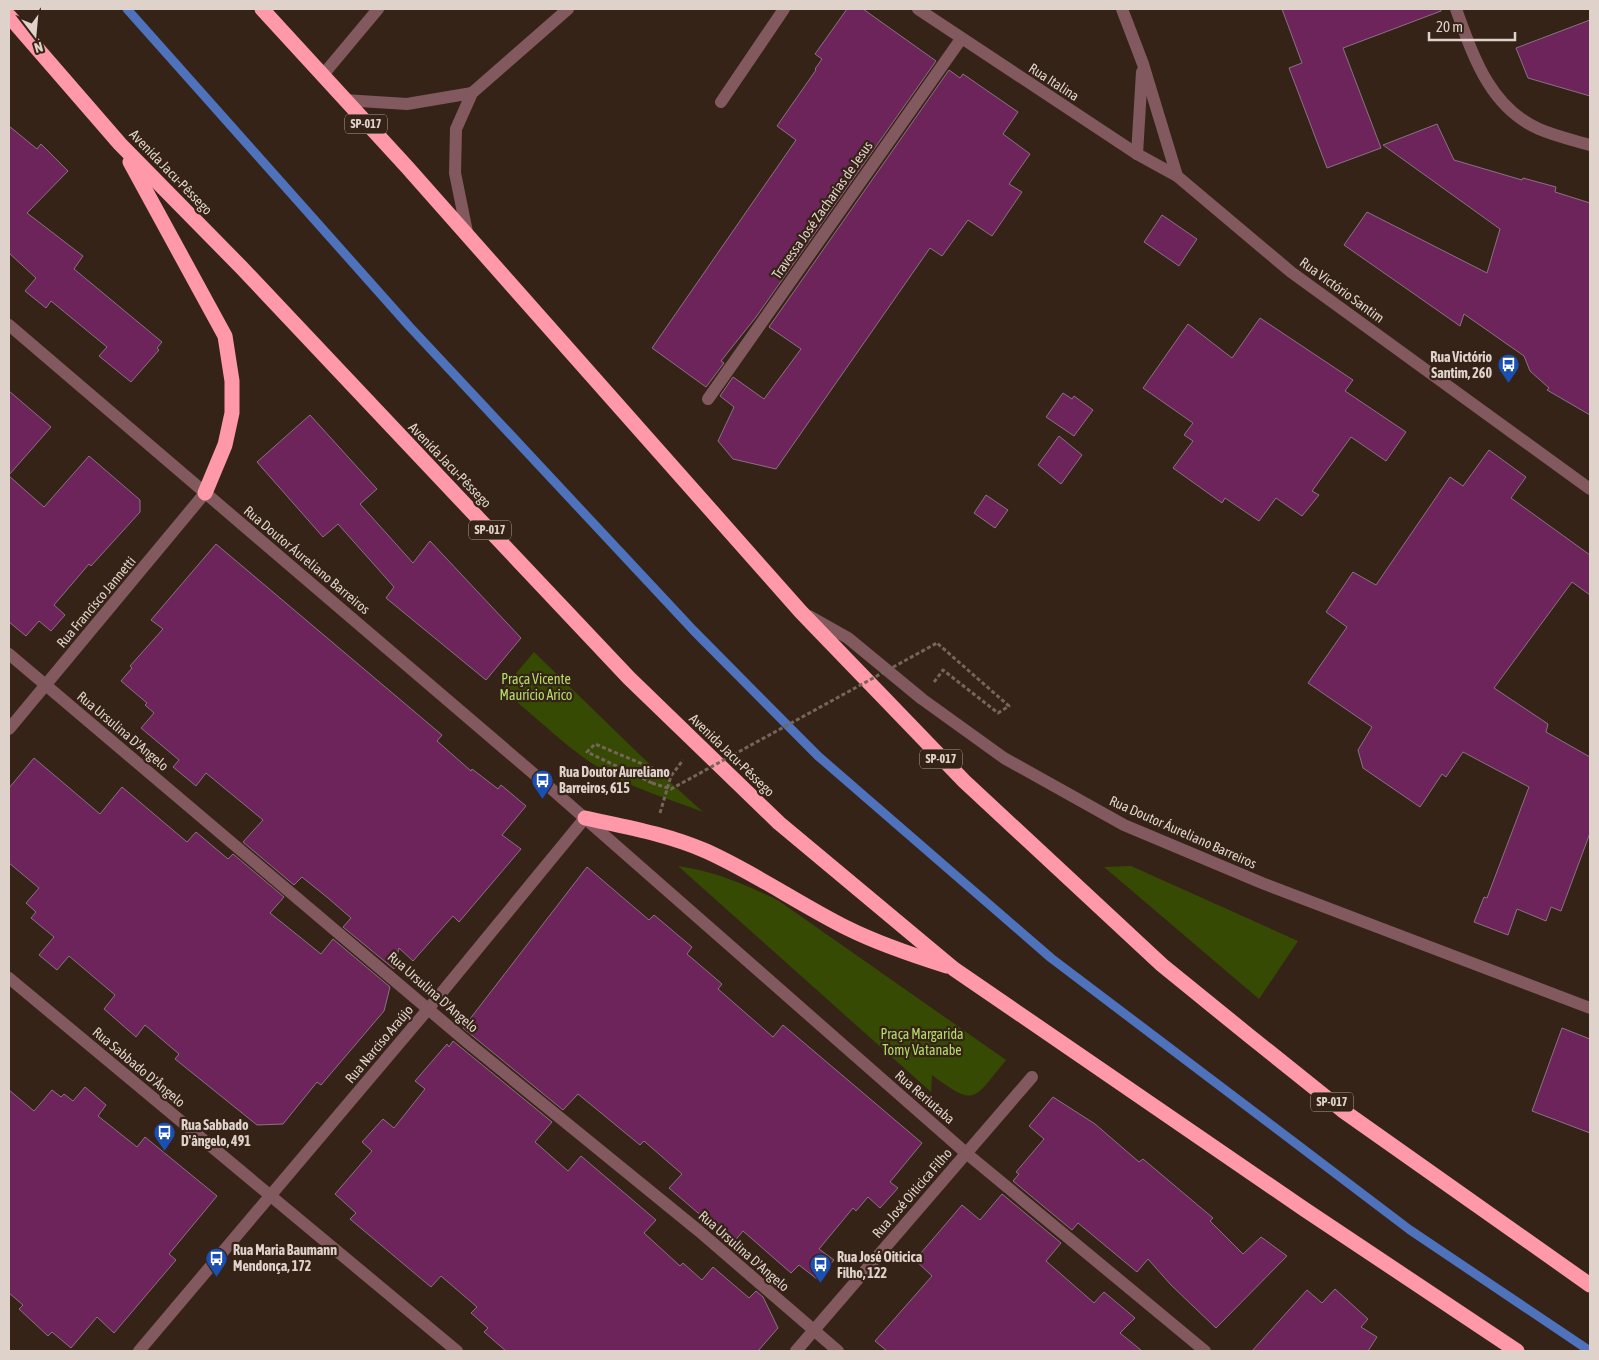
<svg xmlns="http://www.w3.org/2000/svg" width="1599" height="1360" font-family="'Asap Condensed',sans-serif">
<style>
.green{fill:#364a04}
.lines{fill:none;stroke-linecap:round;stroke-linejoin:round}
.stream{stroke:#4e72bc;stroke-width:9}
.building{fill:#6c245b;stroke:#8a7282}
.path{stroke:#76655a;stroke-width:3;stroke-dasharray:4 2.5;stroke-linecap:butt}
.minor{stroke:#82595e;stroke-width:12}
.highway{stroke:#ff99a9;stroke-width:15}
.path-bridge{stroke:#76655a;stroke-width:3;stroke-dasharray:4 2.5;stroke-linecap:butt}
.labels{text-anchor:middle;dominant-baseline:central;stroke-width:4.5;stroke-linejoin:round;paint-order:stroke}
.shield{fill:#362317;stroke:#ac9e94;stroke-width:1}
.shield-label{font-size:12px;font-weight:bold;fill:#dfd2ca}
.street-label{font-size:14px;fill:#dfd2ca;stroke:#362317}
.poi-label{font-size:14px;font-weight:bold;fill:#dfd2ca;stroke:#362317;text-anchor:start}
.park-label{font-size:14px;fill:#b3dd68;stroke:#362317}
</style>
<rect width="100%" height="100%" fill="#362317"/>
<g class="green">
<path d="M534 652 640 755 703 812C670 799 634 789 604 771 567 749 536 716 502 690Z"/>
<path d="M678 866C714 871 747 885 779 901L1006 1060C973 1100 976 1108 932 1075L931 1092Z"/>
<polygon points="1131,866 1298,941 1259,999 1104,867"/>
</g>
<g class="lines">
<polyline class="stream" points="127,9 409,326 694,631 818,756 1051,958 1410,1230 1590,1351"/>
</g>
<g class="building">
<polygon points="847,9 863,9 936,61 756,317 721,361 724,363 706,387 652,348 796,140 777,126 816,70 815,69 822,59 815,54"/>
<polygon points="1282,9 1441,9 1441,11 1343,48 1381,148 1327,168 1289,68 1302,63"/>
<polygon points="1590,20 1590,96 1528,78 1516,48"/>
<polygon points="949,70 960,78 963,74 1018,112 1003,134 1030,154 1009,184 1022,192 992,236 968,220 942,256 930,248 776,469 733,459 718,441 734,407 720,396 733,377 764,399 801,349 769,327"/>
<polygon points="1437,124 1454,160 1522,180 1523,178 1556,187 1555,192 1590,203 1590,415 1547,390 1549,388 1530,371 1524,356 1464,314 1460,326 1344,245 1367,212 1487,273 1500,229 1383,145"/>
<polygon points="9,126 37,149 41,144 68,171 27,213 83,256 74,269 162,342 157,348 159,350 131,382 99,356 107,347 51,301 46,308 25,291 36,278 9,253"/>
<polygon points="1162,215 1197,239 1179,266 1144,242"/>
<polygon points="1260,318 1353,380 1345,391 1406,432 1386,461 1351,437 1312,491 1319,495 1302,516 1276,498 1259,521 1225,498 1222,503 1173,468 1193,441 1184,435 1193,423 1143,388 1188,324 1232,358"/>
<polygon points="9,391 51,427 9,475"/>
<polygon points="1063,393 1072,399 1074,396 1093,410 1074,436 1046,417"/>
<polygon points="310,415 377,489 360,504 413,563 430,541 521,638 486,680 386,598 394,587 338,524 323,537 257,462"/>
<polygon points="1059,436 1082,455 1061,484 1038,465"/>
<polygon points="1489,450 1526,477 1511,498 1590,555 1590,595 1572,582 1494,688 1548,724 1546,732 1590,757 1590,833 1561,911 1551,907 1546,921 1517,909 1508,935 1474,922 1484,897 1487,898 1529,787 1463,752 1446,777 1442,774 1420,807 1363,768 1358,750 1372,727 1308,683 1347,627 1326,612 1353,572 1376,585 1450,477 1463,486"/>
<polygon points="89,456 140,500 140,512 91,566 89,564 54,605 65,615 51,631 39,621 26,636 9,622 9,476 44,507"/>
<polygon points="986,495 1008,510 995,528 974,513"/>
<polygon points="216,544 442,735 437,741 471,771 472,769 498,789 501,785 526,806 502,835 521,849 459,922 453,916 413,961 399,948 394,969 343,927 351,918 328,898 302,877 294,885 243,842 263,820 206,773 196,786 173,767 179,760 141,728 154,713 145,705 147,703 121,681 132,668 130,666 163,629 151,620"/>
<polygon points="34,758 100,814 122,787 187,842 196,832 228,859 233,854 284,897 270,913 321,954 333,939 390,987 384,1011 321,1085 317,1082 283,1124 257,1125 175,1059 179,1054 145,1025 136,1037 104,1009 115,995 69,956 57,970 39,955 54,937 31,918 36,912 26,903 39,888 9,863 9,788"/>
<polygon points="587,867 649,920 654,915 692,947 687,954 722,984 718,989 773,1037 783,1025 922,1143 890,1182 898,1188 880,1208 868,1197 856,1211 853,1208 819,1249 834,1260 817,1279 799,1265 791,1273 743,1231 733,1243 669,1188 682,1174 644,1141 640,1145 578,1094 563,1110 463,1028"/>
<polygon points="1562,1028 1590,1039 1590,1133 1532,1111"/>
<polygon points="453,1041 552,1122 535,1142 568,1171 581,1156 656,1220 644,1233 680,1266 683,1263 702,1280 713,1267 749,1298 756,1291 763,1297 778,1328 758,1351 506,1351 484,1332 488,1328 471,1313 477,1307 441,1276 431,1287 350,1219 356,1213 335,1194 372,1151 362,1142 383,1119 394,1128 425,1089 415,1081 447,1044 449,1047"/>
<polygon points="85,1087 106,1105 98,1116 137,1147 145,1137 217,1196 169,1254 176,1260 114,1333 97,1317 71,1348 52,1332 48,1336 19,1309 23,1305 9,1293 9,1090 34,1111 52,1090 61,1097 64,1094 73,1101"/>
<polygon points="1053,1097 1095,1124 1139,1162 1143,1159 1213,1218 1210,1221 1243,1254 1261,1237 1287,1256 1216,1328 1171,1285 1148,1259 1137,1272 1078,1223 1072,1230 1013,1181 1019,1174 1016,1172 1044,1139 1029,1126"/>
<polygon points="1002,1194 1061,1243 1046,1261 1094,1303 1104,1292 1135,1318 1120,1333 1142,1351 887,1351 875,1341 932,1276 915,1260 962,1205 980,1220"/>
<polygon points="1335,1289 1368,1319 1361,1327 1377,1337 1368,1351 1252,1351 1307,1290 1322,1303"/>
</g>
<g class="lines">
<g class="path">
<polyline points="934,682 943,670 998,713 1009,706 937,643"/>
<polyline points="652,783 587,752 595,744 671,776"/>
<polyline points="660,813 671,776 683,760"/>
</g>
<g class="minor">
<polyline points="918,9 1137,154 1177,176 1291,272 1590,489"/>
<polyline points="1122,9 1143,64 1177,176"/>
<path d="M1456 9C1473 55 1489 107 1539 129 1555 136 1573 140 1590 145"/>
<polyline points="322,76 378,9"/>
<polyline points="344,100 407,104 472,93"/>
<polyline points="721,102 784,9"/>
<polyline points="1137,154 1142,72"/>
<polyline points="468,237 455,173 456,129 472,93 568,9"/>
<polyline points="9,325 555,792 966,1153 1205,1351"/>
<polyline points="708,399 961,39"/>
<polyline points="809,616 848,638 922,699 1004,758 1124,825 1262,883 1590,1008"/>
<polyline points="9,654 467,1042 699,1231 838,1351"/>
<polyline points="9,729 205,493"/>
<polyline points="9,978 457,1351"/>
<polyline points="139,1351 429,1008 585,818"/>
<polyline points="796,1351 1032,1077"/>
</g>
<g class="highway">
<polyline points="262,9 407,167 801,612 964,781 1162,965 1247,1034 1342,1110 1590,1285"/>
<polyline points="9,16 120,144 241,267 629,678 779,823 954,969 1304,1209 1517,1351"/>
<polyline points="130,162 225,336 232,381 232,413 225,445 205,493"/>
<path d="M585 818C626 827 667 834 706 851 755 873 799 904 847 928 879 944 912 955 947 966"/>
</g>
<polyline class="path-bridge" points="652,783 671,789 937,643"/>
</g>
<defs>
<symbol id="bus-pin" viewBox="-11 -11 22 30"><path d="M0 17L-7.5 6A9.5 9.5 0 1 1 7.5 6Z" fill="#1a4fb4" stroke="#362317"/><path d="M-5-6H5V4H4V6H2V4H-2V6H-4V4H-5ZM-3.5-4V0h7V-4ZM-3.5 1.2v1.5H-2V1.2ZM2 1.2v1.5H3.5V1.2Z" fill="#fff"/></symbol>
</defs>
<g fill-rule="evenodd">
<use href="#bus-pin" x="1496" y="352" width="25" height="34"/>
<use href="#bus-pin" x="530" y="768" width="25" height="34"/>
<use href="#bus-pin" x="152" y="1120" width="25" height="34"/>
<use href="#bus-pin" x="204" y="1246" width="25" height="34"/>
<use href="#bus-pin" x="808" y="1252" width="25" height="34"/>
</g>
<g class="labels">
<g class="shield">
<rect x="345" y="114.5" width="42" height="19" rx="4"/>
<rect x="469" y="520.5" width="42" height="19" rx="4"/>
<rect x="920" y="749.5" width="42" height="19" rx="4"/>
<rect x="1311" y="1092.5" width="42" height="19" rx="4"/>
</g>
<g class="shield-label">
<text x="366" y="124">SP-017</text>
<text x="490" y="530">SP-017</text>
<text x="941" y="759">SP-017</text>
<text x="1332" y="1102">SP-017</text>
</g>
<g class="street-label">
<text transform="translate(1054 82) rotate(33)">Rua Italina</text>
<text transform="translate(171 172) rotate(46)">Avenida Jacu-Pêssego</text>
<text transform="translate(822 210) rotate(-55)">Travessa José Zacharias de Jesus</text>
<text transform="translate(1342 290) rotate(36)">Rua Victório Santim</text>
<text transform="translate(450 465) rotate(46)">Avenida Jacu-Pêssego</text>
<text transform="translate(307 560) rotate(40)">Rua Doutor Áureliano Barreiros</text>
<text transform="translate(96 602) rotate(-50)">Rua Francisco Jannetti</text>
<text transform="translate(123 731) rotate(40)">Rua Ursulina D'Angelo</text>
<text transform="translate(732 755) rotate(44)">Avenida Jacu-Pêssego</text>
<text transform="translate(1183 832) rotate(24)">Rua Doutor Áureliano Barreiros</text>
<text transform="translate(433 992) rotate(41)">Rua Ursulina D'Angelo</text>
<text transform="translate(379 1044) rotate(-50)">Rua Narciso Araújo</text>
<text transform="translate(139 1067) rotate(40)">Rua Sabbado D'Ângelo</text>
<text transform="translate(925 1097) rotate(41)">Rua Reriutaba</text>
<text transform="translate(912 1193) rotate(-49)">Rua José Oiticica Filho</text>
<text transform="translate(744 1251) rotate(41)">Rua Ursulina D'Angelo</text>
</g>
<g class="poi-label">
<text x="1492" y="357" text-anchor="end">Rua Victório<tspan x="1492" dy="16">Santim, 260</tspan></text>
<text x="559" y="772">Rua Doutor Aureliano<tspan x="559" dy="16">Barreiros, 615</tspan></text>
<text x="181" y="1125">Rua Sabbado<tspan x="181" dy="16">D'ângelo, 491</tspan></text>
<text x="233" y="1250">Rua Maria Baumann<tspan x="233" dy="16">Mendonça, 172</tspan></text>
<text x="837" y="1257">Rua José Oiticica<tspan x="837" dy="16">Filho, 122</tspan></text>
</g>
<g class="park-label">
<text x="536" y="679">Praça Vicente<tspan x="536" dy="16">Maurício Arico</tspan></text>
<text x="922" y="1034">Praça Margarida<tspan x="922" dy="16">Tomy Vatanabe</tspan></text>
</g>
</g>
<rect width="1599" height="1360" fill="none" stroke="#dfd2ca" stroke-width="20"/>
<g transform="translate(35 35) rotate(164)" stroke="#362317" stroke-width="4" paint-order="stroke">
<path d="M0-4L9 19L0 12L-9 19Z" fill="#dfd2ca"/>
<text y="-8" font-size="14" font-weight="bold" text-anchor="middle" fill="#dfd2ca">N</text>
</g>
<path d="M1429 32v8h86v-8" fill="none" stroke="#dfd2ca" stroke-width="2.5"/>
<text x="1436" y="32" font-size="15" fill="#dfd2ca" stroke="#362317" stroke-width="4" paint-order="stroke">20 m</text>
</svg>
